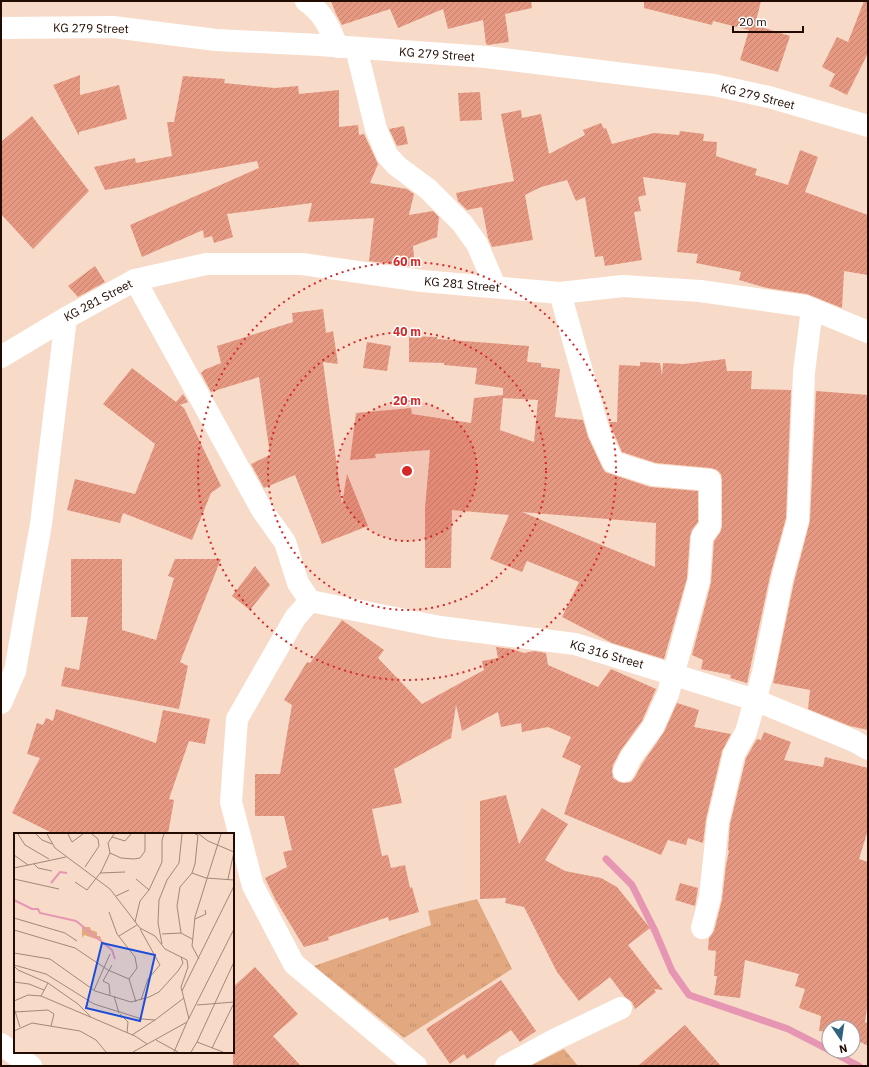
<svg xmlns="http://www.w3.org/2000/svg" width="869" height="1067" font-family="'IBM Plex Sans',sans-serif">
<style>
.grass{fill:url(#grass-tufts)}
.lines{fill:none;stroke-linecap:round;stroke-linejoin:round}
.stream{stroke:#e696b3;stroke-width:7}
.building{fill:url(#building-hatch);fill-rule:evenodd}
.minor{stroke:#fff;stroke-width:22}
.ring{fill:none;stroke:#d62828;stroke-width:2;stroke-dasharray:2 4}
.labels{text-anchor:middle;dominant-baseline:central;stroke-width:3;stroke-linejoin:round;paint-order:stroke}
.street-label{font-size:12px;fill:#220b00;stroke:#fff}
.inset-river{fill:none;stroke:#e696b3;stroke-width:2}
.inset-road{fill:none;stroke:#a28878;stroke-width:1}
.view{fill:#1d4ed8;fill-opacity:0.15;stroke:#1d4ed8;stroke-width:2}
.inset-edge{fill:none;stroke:#220b00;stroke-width:2}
.centre{fill:#d62828;stroke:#fff;stroke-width:2}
.ring-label{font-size:12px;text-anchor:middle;font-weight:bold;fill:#d62828;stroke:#fff;stroke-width:3;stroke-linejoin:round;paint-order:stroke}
</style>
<defs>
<pattern id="grass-tufts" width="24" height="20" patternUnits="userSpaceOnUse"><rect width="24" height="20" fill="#e2a981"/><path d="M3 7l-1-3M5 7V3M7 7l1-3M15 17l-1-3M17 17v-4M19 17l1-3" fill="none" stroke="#c2906e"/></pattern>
<pattern id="building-hatch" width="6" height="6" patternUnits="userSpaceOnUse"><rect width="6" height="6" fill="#e59882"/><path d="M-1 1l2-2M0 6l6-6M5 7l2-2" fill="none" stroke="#c4826e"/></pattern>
</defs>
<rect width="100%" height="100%" fill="#f7dbc8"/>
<g class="grass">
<polygon points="477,899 512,969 404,1038 314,966 431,925 428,911"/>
<polygon points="564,1049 578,1066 530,1066"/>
</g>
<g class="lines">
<g class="stream">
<polyline points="606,859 632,885 655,931 672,971 689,995 788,1029 829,1050"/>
<polyline points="830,1051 859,1066"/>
</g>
</g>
<g class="building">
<polygon points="331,1 531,1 532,8 505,14 509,42 488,45 486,44 483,20 448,29 443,9 398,28 390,9 342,25 336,14"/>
<polygon points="644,1 761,1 755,25 790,36 778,72 740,60 749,30 713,21 712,25 644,8"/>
<polygon points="864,1 868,1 868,53 847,95 829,86 835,74 822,67 837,37 848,42"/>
<polygon points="80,75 80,95 119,85 127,119 79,132 79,136 53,85"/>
<polygon points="183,76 225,79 224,83 275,88 298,86 299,94 339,90 339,127 358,125 359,135 364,134 378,164 370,183 407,189 414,194 409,215 433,211 439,217 437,237 413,246 415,267 369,261 374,218 308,222 312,203 227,214 233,237 214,243 212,236 204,238 203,230 142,257 130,225 259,168 257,161 105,190 94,167 135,158 136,163 172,156 167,122 174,122"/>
<polygon points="480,92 482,120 460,121 458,93"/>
<polygon points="521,110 522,118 541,114 549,154 585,135 583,130 601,123 604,129 606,128 612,144 654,133 679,135 680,131 704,134 703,141 717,142 716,156 757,169 755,175 788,185 800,150 818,157 805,192 868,215 868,275 844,271 842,308 807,294 767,288 739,280 741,272 696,263 698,254 677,252 686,183 643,177 646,195 638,197 641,211 634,212 642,260 605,266 603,256 595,257 585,197 576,201 567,180 541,187 525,195 533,240 492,247 488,238 482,207 467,210 458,201 456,193 514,181 501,114"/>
<polygon points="32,116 89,191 33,249 1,214 1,142"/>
<polygon points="404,126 408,144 397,146 389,129"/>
<polygon points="95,266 105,282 78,297 68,286"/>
<polygon points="323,309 326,333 333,331 338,364 323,362 342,504 347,474 368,526 322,544 295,475 264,488 251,464 270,455 259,377 211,392 201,373 204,370 221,363 217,346 293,322 292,313"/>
<path d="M409 336 437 337V339L529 346 527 361 528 362 541 363V367L560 369 555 417 583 420 588 437 602 467 605 472 650 487 698 491V522L692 530 690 536 687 578 664 659 612 643 562 617 579 582 527 561 522 572 490 559 509 515 452 510 451 568H425V508L430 450 375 454 376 458 350 460 356 413 411 408 412 414 471 423 474 398 503 395V388L475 384 477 368 444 365V363L409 362ZM503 398 538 400 534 442 500 430ZM522 512 656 523 655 567Z"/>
<polygon points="367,342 391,346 387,371 363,368"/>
<polygon points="725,359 727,371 752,371 751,389 791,390 786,518 770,576 747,683 730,678 731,675 701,669 703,660 692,655 711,583 714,541 720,533 722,526 722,480 721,474 717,470 711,468 656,463 622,452 609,422 617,422 619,365 640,366 640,362 660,363 662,375 663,363 683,364"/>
<polygon points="132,368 176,402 183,394 188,402 180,405 184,408 221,486 211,493 192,540 123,513 120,523 67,510 75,479 135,494 155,444 103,404"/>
<polygon points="816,391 868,395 868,730 850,726 808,709 810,690 773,683 794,582 810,521"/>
<polygon points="71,559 122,559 122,630 156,640 174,578 168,576 175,559 221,559 180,662 188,666 179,709 61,686 65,667 79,670 88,617 71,617"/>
<polygon points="255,566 270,585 250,610 232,596"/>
<polygon points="342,620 384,650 378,658 422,704 484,670 482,661 498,658 496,647 512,649 524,653 534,651 546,653 548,665 598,687 611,669 656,689 642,721 621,750 613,765 612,771 613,778 619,782 624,783 631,782 635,777 642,764 664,732 677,703 699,710 694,727 731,734 722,751 706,819 703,843 688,838 686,845 668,840 661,855 564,814 581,766 562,757 571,737 548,727 522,732 521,723 501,727 498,712 462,731 456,705 451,738 394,769 402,803 372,809 382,856 388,855 391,868 405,865 410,888 412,887 419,912 389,921 388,917 328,937 329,940 304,947 275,899 265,878 287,867 283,852 292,850 284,816 255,816 255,774 280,774 292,705 284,700 307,662 310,663"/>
<polygon points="56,709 156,743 163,710 210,719 205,744 189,741 169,799 174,800 168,834 54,834 12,813 40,758 27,754 37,723 43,725 46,718 53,721"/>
<polygon points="764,732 791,742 784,760 823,767 825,757 868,768 868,830 859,859 868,862 868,1001 865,1022 868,1024 868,1046 853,1038 853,1027 829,1027 829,1032 819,1031 821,1016 799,1008 805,989 795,986 799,974 745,960 740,998 714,995 717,976 714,976 716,951 708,950 709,938 714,931 722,900 726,865 729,851 728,850 730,824 746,758 757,739 761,740"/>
<polygon points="506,795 519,844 542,808 568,824 545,860 565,871 601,878 617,887 650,928 628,945 663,990 654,989 656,992 635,1009 632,1002 625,997 610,977 579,1001 557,972 524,907 505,903 506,898 480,899 480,801"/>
<polygon points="680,883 698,888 695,906 675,900"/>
<polygon points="255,967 298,1014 273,1036 301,1066 233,1066 233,987"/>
<polygon points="501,980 536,1031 520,1042 511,1030 467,1059 464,1054 450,1064 426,1029"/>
<polygon points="685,1025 721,1066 638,1066"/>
</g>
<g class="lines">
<g class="minor">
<path d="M306 1C324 13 329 28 338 47"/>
<polyline points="1,28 113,27 216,40 319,45 486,57 714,85 769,97 868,126"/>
<polyline points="356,48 376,129 387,155 397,166 428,189 462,223 477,244 495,286"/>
<polyline points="135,280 262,510 285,542 298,583 310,601 295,618 237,719 231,802 253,886 294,964 416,1066"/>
<polyline points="560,293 599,432 613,462 628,467 654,475 710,480 710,526 702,537 699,580 668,694 653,727 631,757 624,771"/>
<polyline points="1,357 66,318 135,280 206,264 302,264 422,281 560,293 623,286 700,291 805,306 868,332"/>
<polyline points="310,601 440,627 575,644 755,700 854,741 868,749"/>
<polyline points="1,703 15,671 41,524 66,318"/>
<polyline points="702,928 710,897 718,822 734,754 746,732 763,673 782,579 798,520 804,372 812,309"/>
<polyline points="1,1044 31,1066"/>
<polyline points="506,1066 554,1040 621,1008"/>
</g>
</g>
<circle cx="407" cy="471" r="70" fill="#d62828" fill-opacity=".12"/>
<g class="ring">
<circle cx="407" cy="471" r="70"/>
<circle cx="407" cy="471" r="139"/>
<circle cx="407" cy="471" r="209"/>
</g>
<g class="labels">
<g class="street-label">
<text transform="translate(91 28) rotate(1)">KG 279 Street</text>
<text transform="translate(437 54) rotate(4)">KG 279 Street</text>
<text transform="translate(758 96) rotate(14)">KG 279 Street</text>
<text transform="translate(462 284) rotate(5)">KG 281 Street</text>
<text transform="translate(98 300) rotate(-28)">KG 281 Street</text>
<text transform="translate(607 654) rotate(16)">KG 316 Street</text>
</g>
</g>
<g transform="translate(14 833)">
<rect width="220" height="220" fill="#f7dbc8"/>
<path d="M68 94H76L77 97 83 99V103H86L88 108 70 102 68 105Z" fill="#e2a981"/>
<path class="inset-river" d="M37 50 46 39 53 40M0 67 18 76H24L26 80 62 88 98 117 101 126"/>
<path class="inset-road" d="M4 1 11 12 35 26M22 1 28 7 38 11M33 1 41 15 96 56 126 95 141 103 151 116 173 127 174 134 167 154 175 186M54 1 58 9 69 1M100 1 94 10 96 20 107 25 120 26 126 25 131 18V1M185 1 194 8 220 19M98 4 111 8 117 1M0 22 14 32M20 31 24 35 38 38M71 34 85 13 84 6 78 1M0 35 52 24M86 40 111 39M178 40 192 45 220 47M0 46 45 56M122 46 135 57M214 46 220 19M61 49 73 57 87 39 96 20M102 63 115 57M95 79 103 101 121 124 123 135 115 146 122 169M0 85 51 100 63 108M181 86 192 81 191 77M121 89 126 68 135 57 148 29V7L150 1M126 96 146 132 134 146 127 167M0 97 61 115 94 137 115 146M148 101 167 100M105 103 123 92M178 106 167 100 163 73 166 54 178 40 181 31 184 2 181 1M148 111 144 90 145 67 153 47 165 30 168 1M0 120 36 126 81 158 117 169 135 164 145 159 164 138 169 130 167 124M185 126 178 113 181 84 207 1M0 132 32 141 80 171 128 186 141 187 170 165M0 133 4 137 34 150 64 171 78 185M0 149 15 151 30 157M80 157 96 121M168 158 220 53M96 162 95 151 89 148 98 132M27 163 34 150M100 163 105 180M0 168 14 162 27 163 121 203 133 211M183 172 220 169M0 175 6 194M1 179 34 177 40 181 37 193M106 181 114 189 113 200M0 198 18 190 66 198 82 207 92 219M118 202 141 187M142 207 164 219M183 209 220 129M198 215 220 170M119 219 173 189 220 96M160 219 173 189M177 219 183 209 209 219"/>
<path class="view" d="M88 110 141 122 126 188 72 175Z"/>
<rect width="220" height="220" class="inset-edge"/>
</g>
<circle cx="407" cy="471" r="6" class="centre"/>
<g class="ring-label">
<text x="407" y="266">60 m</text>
<text x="407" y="336">40 m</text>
<text x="407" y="405">20 m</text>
</g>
<rect width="869" height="1067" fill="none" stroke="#220b00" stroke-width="4"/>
<g transform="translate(841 1039) rotate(167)"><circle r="19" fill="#ffffff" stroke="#a79d99"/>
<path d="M0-3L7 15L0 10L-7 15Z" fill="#2f627f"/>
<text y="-6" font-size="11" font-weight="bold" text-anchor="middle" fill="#220b00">N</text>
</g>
<path d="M733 26v6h70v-6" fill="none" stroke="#220b00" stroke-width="2"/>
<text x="739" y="26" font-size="12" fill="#220b00" stroke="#ffffff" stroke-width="3" paint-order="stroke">20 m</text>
</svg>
